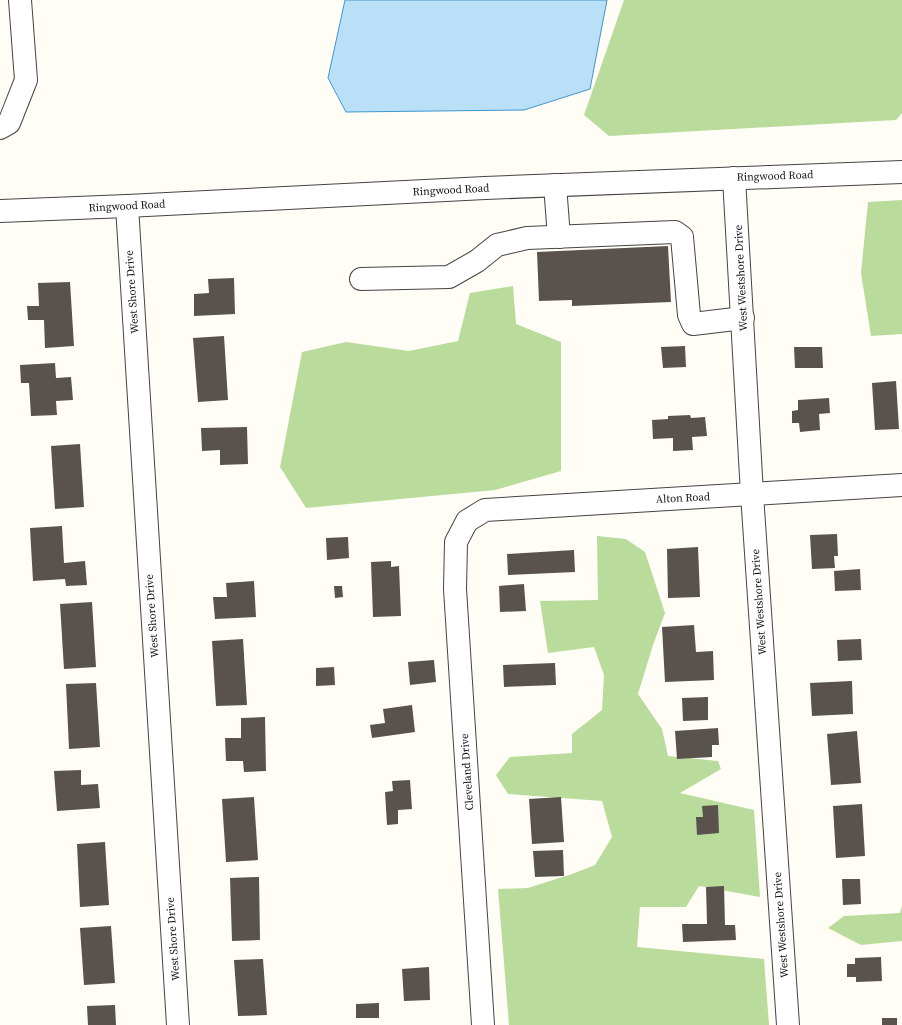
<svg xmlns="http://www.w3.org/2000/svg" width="902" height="1025" font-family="'Source Serif 4',serif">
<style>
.forest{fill:#b9dc9c}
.water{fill:#b9e0f7;stroke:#3f96cf}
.building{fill:#5a524d}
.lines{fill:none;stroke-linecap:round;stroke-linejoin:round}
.minor-casing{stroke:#444;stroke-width:24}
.minor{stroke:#fff;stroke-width:22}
.labels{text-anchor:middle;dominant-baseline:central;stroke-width:4;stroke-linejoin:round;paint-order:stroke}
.street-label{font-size:11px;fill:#111;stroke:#fff}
</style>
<rect width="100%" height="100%" fill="#fffdf5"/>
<g class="forest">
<polygon points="624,0 902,0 902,113 896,120 609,136 584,115"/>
<polygon points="902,200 902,334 871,336 861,273 868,202"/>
<polygon points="513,286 516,324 561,342 561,471 495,490 306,508 280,467 302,352 346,342 409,351 458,341 470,293"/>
<polygon points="597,536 626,539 645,552 665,613 653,645 638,694 662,729 668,756 718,761 721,769 680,793 754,810 760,897 699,886 686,907 640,907 637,947 764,959 769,1025 509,1025 498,889 528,888 572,874 595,865 612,837 602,801 508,794 496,775 510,757 572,753 572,734 602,710 604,675 594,647 548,653 540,601 598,600"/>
<polygon points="902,906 902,941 861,945 828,928 844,916 900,913"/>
</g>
<polygon class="water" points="345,0 607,0 590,89 524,110 346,112 328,78"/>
<g class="building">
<polygon points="668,246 671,302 572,306 572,300 539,301 537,252"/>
<polygon points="234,278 235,314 194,316 194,294 209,293 208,279"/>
<polygon points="70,282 74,346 45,348 44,320 28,320 27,306 39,306 38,283"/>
<polygon points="224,336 228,400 198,402 193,338"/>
<polygon points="685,346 686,367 663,368 661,347"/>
<polygon points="794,347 822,347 823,368 795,368"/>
<polygon points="55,363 56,378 71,377 73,400 56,401 57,415 31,416 29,383 21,383 20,365"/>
<polygon points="896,381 899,429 875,430 872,383"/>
<polygon points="829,398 830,413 819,414 820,430 800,432 799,423 792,423 792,411 798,410 798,400"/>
<polygon points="690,415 691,418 705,417 707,436 692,437 693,450 673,451 673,438 653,439 652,420 668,419 668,416"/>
<polygon points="247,427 248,464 220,465 220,450 202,451 201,428"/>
<polygon points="80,444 84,507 55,509 51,446"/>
<polygon points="62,526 64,563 85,561 87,585 66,586 65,579 33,581 30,528"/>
<polygon points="837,534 838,556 834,556 835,568 812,569 810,535"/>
<polygon points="348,537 349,558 327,560 326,538"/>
<polygon points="698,547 700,597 668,598 667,549"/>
<polygon points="574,550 575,572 508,575 507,554"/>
<polygon points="391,561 391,567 399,566 401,616 373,617 371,562"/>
<polygon points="860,569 861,590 835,591 834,571"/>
<polygon points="254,581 256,617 215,619 213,597 227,597 226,583"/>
<polygon points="524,584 526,611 500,612 499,586"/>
<polygon points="334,586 342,586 343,597 335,598"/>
<polygon points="92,602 96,667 64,669 60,604"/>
<polygon points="694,625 696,652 713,651 714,680 665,682 662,627"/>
<polygon points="243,639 247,705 216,706 212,641"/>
<polygon points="861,639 862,660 838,661 837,640"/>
<polygon points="434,660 436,682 410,685 408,662"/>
<polygon points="555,663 556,685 504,687 503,665"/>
<polygon points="334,667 335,685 316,686 316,668"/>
<polygon points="852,681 853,714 812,716 810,683"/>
<polygon points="96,683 100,747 69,749 66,684"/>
<polygon points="708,697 708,720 683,721 682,698"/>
<polygon points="412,705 415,732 372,738 370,725 385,723 383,709"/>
<polygon points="265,717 266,771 244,772 243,761 226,761 225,738 241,738 241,718"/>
<polygon points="718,728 719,745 712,745 712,757 677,759 675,731"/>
<polygon points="857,731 861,783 831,785 827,734"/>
<polygon points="81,770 81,785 98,784 100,808 57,811 54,771"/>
<polygon points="410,780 412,809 398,810 398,824 387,825 385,792 393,791 392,781"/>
<polygon points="254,797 258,860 226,862 222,799"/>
<polygon points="561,797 564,842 532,844 529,799"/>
<polygon points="862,804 865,856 836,858 833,806"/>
<polygon points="718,805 719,833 697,835 696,817 703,817 702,806"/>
<polygon points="105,842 109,905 80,907 77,844"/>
<polygon points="563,850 564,876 535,877 533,851"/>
<polygon points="259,877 260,940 232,941 230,878"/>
<polygon points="842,879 860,879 861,904 843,905"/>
<polygon points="724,886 725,925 735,925 736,940 683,942 682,924 707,924 706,887"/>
<polygon points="111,926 115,983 84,985 80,928"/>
<polygon points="881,957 882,981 856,982 856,977 847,977 847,964 855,964 855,958"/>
<polygon points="263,959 267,1015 238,1016 234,960"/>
<polygon points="429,967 430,1000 404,1001 402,969"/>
<polygon points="379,1003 379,1018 356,1018 356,1004"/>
<polygon points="115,1005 116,1025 88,1025 87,1006"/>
<rect x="882" y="1018" width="15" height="7"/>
</g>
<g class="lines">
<defs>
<g id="minor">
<polyline points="0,128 9,123 26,80 20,0"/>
<polyline points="734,178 752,494 788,1025"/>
<polyline points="555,185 559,237"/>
<polyline points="127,206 178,1025"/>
<polyline points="0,211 127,206 485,188 902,172"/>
<polyline points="361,279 449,277 477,261 497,245 527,238 675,232 682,237 689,315 693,324 743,318"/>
<polyline points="483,1025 455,589 456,542 467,521 485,510 902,485"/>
</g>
</defs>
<use href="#minor" class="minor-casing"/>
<use href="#minor" class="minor"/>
</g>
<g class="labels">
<g class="street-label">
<text transform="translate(775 176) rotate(-2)">Ringwood Road</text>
<text transform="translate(451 190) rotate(-3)">Ringwood Road</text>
<text transform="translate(127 206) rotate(-3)">Ringwood Road</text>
<text transform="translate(741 278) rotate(-93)">West Westshore Drive</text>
<text transform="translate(132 292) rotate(-94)">West Shore Drive</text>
<text transform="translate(683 498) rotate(-3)">Alton Road</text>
<text transform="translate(759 602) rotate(-94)">West Westshore Drive</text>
<text transform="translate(152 616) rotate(-94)">West Shore Drive</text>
<text transform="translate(467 772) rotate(-94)">Cleveland Drive</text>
<text transform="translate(781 925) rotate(-94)">West Westshore Drive</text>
<text transform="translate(173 939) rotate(-94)">West Shore Drive</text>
</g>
</g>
</svg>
